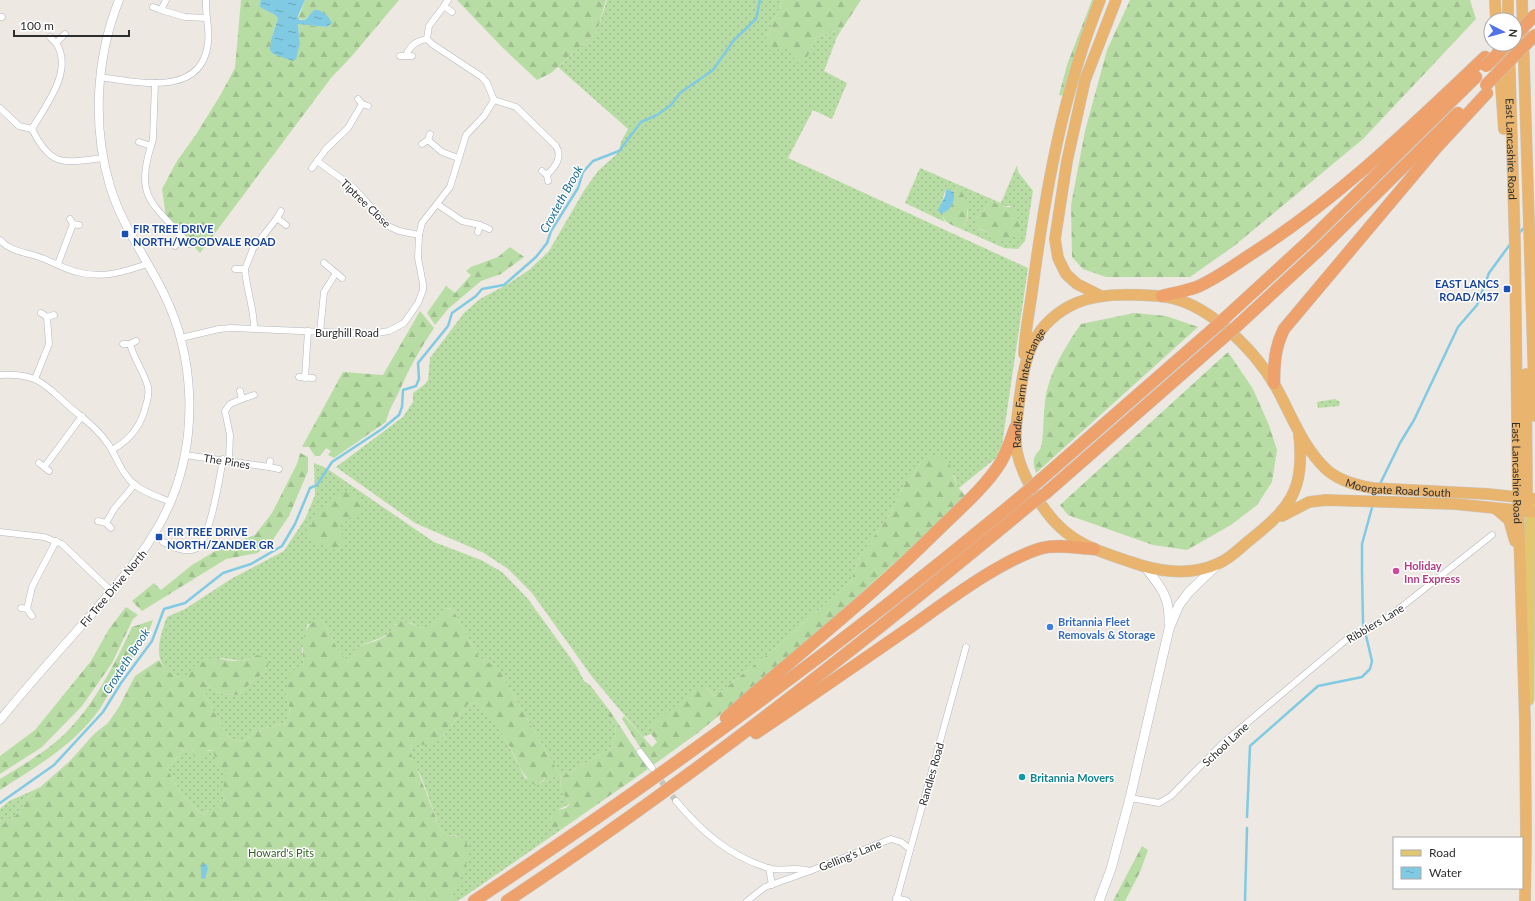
<svg xmlns="http://www.w3.org/2000/svg" width="1535" height="901" font-family="Lato,sans-serif">
<style>
.grass{fill:url(#grass-dots);fill-rule:evenodd}
.forest{fill:url(#forest-firs);fill-rule:evenodd}
.water{fill:url(#water-ripples)}
.lines{fill:none;stroke-linecap:round;stroke-linejoin:round}
.stream{stroke:#80cbe3;stroke-width:2.5}
.minor-tunnel{stroke:#c7c3bd;stroke-width:6;stroke-dasharray:6 3;stroke-linecap:butt}
.minor-casing{stroke:#b4b7bf;stroke-width:7}
.tertiary-casing{stroke:#b4b7bf;stroke-width:9}
.secondary-casing{stroke:#b4b7bf;stroke-width:10}
.primary-casing{stroke:#c8c8c8;stroke-width:11}
.trunk-casing{stroke:#c8c8c8;stroke-width:12}
.motorway-casing{stroke:#c8c8c8;stroke-width:13}
.minor{stroke:#fff;stroke-width:6}
.tertiary{stroke:#fff;stroke-width:8}
.secondary{stroke:#fff;stroke-width:9}
.primary{stroke:#e3c670;stroke-width:10}
.trunk{stroke:#e8b46e;stroke-width:11}
.motorway{stroke:#eea16b;stroke-width:12}
.motorway-bridge-casing{stroke:#c8c8c8;stroke-width:13;stroke-linecap:butt}
.motorway-bridge{stroke:#eea16b;stroke-width:12}
.transit-dot{fill:#1a4fb4;stroke:#fff;stroke-width:1.5}
.hotel-dot{fill:#d1479c;stroke:#fff;stroke-width:1.5}
.shop-dot{fill:#3f7fe0;stroke:#fff;stroke-width:1.5}
.culture-dot{fill:#0f9aa8;stroke:#fff;stroke-width:1.5}
.labels{text-anchor:middle;dominant-baseline:central;stroke-width:3;stroke-linejoin:round;paint-order:stroke}
.street-label{font-size:11px;fill:#2d2d2d;stroke:#fff}
.transit-label{font-size:11px;font-weight:bold;fill:#164399;stroke:#fff;text-anchor:start}
.hotel-label{font-size:11px;font-weight:bold;fill:#b23c85;stroke:#fff;text-anchor:start}
.shop-label{font-size:11px;font-weight:bold;fill:#366cbe;stroke:#fff;text-anchor:start}
.culture-label{font-size:11px;font-weight:bold;fill:#0d838f;stroke:#fff;text-anchor:start}
.park-label{font-size:11px;fill:#326423;stroke:#fff}
.water-label{font-size:12px;font-style:italic;fill:#1c6b92;stroke:#fff}
</style>
<defs>
<pattern id="grass-dots" width="8" height="8" patternUnits="userSpaceOnUse"><rect width="8" height="8" fill="#b8dda4"/><path d="M2 2h.1M6 6h.1" fill="none" stroke="#9ebe8e" stroke-width="1.8" stroke-linecap="round"/></pattern>
<pattern id="forest-firs" width="22" height="20" patternUnits="userSpaceOnUse"><rect width="22" height="20" fill="#b8dda4"/><path d="M5 1l3.5 6h-7zM16 11l3.5 6h-7z" fill="#9ebe8e"/></pattern>
<pattern id="water-ripples" width="26" height="14" patternUnits="userSpaceOnUse"><rect width="26" height="14" fill="#80cbe3"/><path d="M2 4q2-2 4 0t4 0M15 11q2-2 4 0t4 0" fill="none" stroke="#69a5b8"/></pattern>
</defs>
<rect width="100%" height="100%" fill="#ede8e1"/>
<g class="grass">
<polygon points="607,0 783,0 766,39 788,49 806,60 816,37 842,29 837,37 824,71 847,83 832,119 813,110 788,158 1028,268 1002,445 996,458 959,488 957,486 954,475 922,460 915,472 904,485 892,511 859,558 851,581 777,647 715,696 707,688 651,725 651,734 643,737 593,678 532,593 508,569 484,553 415,523 336,467 403,417 413,402 413,393 425,384 428,380 430,358 464,313 480,299 508,284 529,270 549,251 585,189 598,171 619,152 621,142 628,129 558,67 597,32"/>
<path d="M1017 165 1018 172 1033 191 1025 241 1018 249 1004 248 961 229 964 228C972 211 966 202 957 188L954 192 946 189C943 197 940 205 941 214L943 213V218L945 222 905 203 920 168 1001 203ZM990 201 1001 206H1011L988 232 980 230 976 218 982 214Z"/>
<polygon points="1335,399 1340,402 1339,406 1318,408 1317,402"/>
<path d="M314 463 326 468 434 542 481 560 502 572 528 599 577 667 584 681 590 685 610 711 608 715 616 728 615 738 610 749 561 777 560 789 570 804 553 812 549 826 559 827 562 829 458 901H449C463 880 458 860 457 836L448 835 441 831 422 779 412 759 410 751 412 744 441 739 467 705 477 702C499 723 512 751 525 778L541 783 547 777H561L496 665 484 661 478 656 452 608 444 609 432 626 421 628 411 623 395 624C388 641 368 639 355 649L354 657 348 661 338 650 322 619 307 625 302 649 304 665 286 694 290 710 285 723 258 730 242 742 229 738 206 698V684L222 694 238 695 254 680 267 671 258 656 241 661 222 658 195 666 190 674 182 678C150 670 158 640 167 617L185 609 231 579 284 551 305 519 315 495Z"/>
<polygon points="183,750 213,751 216,758 228,771 222,792 225,801 219,810 209,810 203,815 182,795 167,769"/>
<polygon points="41,787 30,796 16,815 0,826 0,809 9,801"/>
</g>
<g class="forest">
<path d="M241 0H261L259 6C265 11 273 12 278 18L271 40 300 43 298 24 327 27 313 11 305 20 298 19 305 0H399L351 57 331 78 200 253 166 216 162 189 177 161 197 133 221 94 235 68Z"/>
<polygon points="457,0 606,0 597,32 551,73 537,80 502,47"/>
<polygon points="783,0 861,0 842,29 816,37 806,60 798,64 788,49 769,50 766,39"/>
<polygon points="1092,0 1097,0 1064,96 1059,95 1067,65"/>
<polygon points="1130,0 1470,0 1476,19 1363,139 1234,246 1190,277 1106,277 1083,269 1072,257 1071,205 1085,131 1107,50"/>
<path d="M957 188 961 189C967 202 970 214 964 228L961 229C953 225 942 223 943 213 951 208 955 201 954 192Z"/>
<polygon points="990,201 1001,206 1015,208 1021,230 1020,234 1004,240 990,238 988,232 976,228 976,218 982,214"/>
<polygon points="510,247 524,257 501,274 481,281 448,309 435,325 427,313 446,286 455,293 471,275 466,271 471,267 498,257"/>
<path d="M420 311 434 328C420 349 408 370 398 394 393 404 388 411 386 422L334 458 328 455 331 451 326 448 320 456H315L309 447H302L343 372 383 375Z"/>
<path d="M1134 313 1166 316 1198 327 1036 473C1029 451 1041 456 1042 442 1044 429 1043 415 1045 402 1048 374 1065 347 1081 324Z"/>
<polygon points="1228,352 1253,389 1269,425 1277,450 1272,482 1257,505 1231,525 1187,550 1153,545 1068,515 1060,505"/>
<polygon points="300,453 308,457 308,471 289,516 272,541 257,553 226,559 142,611 132,601 154,583 161,590 192,565 222,547 255,535 272,513 297,464"/>
<polygon points="926,457 937,457 949,463 957,486 967,498 784,662 699,732 652,766 622,719 624,716 652,747 657,742 651,734 651,725 701,687 707,688 715,696 777,647 851,581 859,558 892,511 904,485 915,472 922,460"/>
<path d="M345 492 359 497 362 504 359 513 352 516 341 526V532L345 542 338 550 328 549 310 538 309 533 316 510C330 509 333 498 345 492Z"/>
<polygon points="126,607 138,615 133,619 112,663 82,706 42,747 0,774 0,756 35,730 44,719 91,661 109,629"/>
<path d="M452 608 478 656 484 661 496 665 561 777 610 749 615 738 616 728 608 715 610 711 648 769 562 829 559 827 550 829 549 826 553 811 566 808 570 804 560 789 561 778 547 777 536 786C523 777 521 768 513 753 503 734 492 717 477 702L467 705 441 739 428 745 412 744 410 751 441 831 448 835 462 838C466 842 469 846 469 852 468 864 456 891 449 901H0V826L16 815 30 796 70 761 94 734 108 723 119 707 135 676 159 660C165 670 171 675 182 678 190 673 196 663 203 660 216 655 227 662 240 661 246 661 252 657 258 655L269 661 267 671 254 680 238 695 222 694 206 684V698L229 738 242 742 258 730 285 723 290 710 286 694 290 672 304 665C302 649 300 621 322 619L338 650 348 661 354 657 355 649C363 643 369 644 378 640 389 636 393 627 400 619L421 628 432 625 444 609ZM183 750H194V756L197 760 202 757 204 752 208 750 213 751 218 766 227 771 222 792 225 801 217 802 218 810H209L203 815 182 795 167 769Z"/>
<path d="M153 620C146 643 131 658 118 677 112 687 107 697 101 707 76 744 37 766 0 790V779C15 770 30 761 44 751 86 722 111 672 132 627Z"/>
<polygon points="1142,846 1148,850 1140,872 1125,901 1113,901"/>
</g>
<g class="water">
<path d="M261 0H305L298 16 299 20H305C308 18 311 12 314 10 321 8 330 18 332 23L327 27 298 24 300 43 296 59 293 61 273 54 270 50 271 40 278 18C273 12 265 11 259 6Z"/>
<path d="M946 189 954 192C955 203 951 210 941 214L938 210 945 196Z"/>
<polygon points="206,863 208,868 205,879 201,878 201,866"/>
</g>
<g class="lines">
<g class="stream">
<polyline points="1518,234 1526,226"/>
<polyline points="1380,484 1400,443 1414,420 1458,327 1477,305 1489,273 1511,243"/>
<polyline points="0,803 54,765 103,712 121,683 152,641 164,609 185,603 223,573 251,564 282,546 295,524 310,488 317,485 332,462 382,429 399,415 402,407 403,390 416,386 419,379 418,363 448,326 452,313 476,296 482,289 504,285 536,257 547,243 551,231 578,188 583,172 593,161 619,151 641,122 657,115 671,105 680,93 713,70 734,40 756,19 760,0"/>
<polyline points="1247,817 1250,746 1318,686 1362,677 1370,669 1372,661 1363,623 1362,572 1362,544 1373,504"/>
<polyline points="1245,901 1247,828"/>
</g>
<polyline class="minor-tunnel" points="656,774 676,801"/>
<defs>
<g id="minor">
<polyline points="448,0 444,6 452,12"/>
<polyline points="153,7 161,10 166,0"/>
<polyline points="161,10 185,17 206,18"/>
<polyline points="0,17 2,17"/>
<polyline points="50,37 56,43 65,34"/>
<path d="M427 39 432 44 482 77 487 83 494 100 516 107 556 146C563 157 555 167 547 175"/>
<path d="M406 55C411 45 416 41 427 39L429 26 444 6"/>
<polyline points="400,56 412,56"/>
<path d="M100 77C137 82 202 98 208 43 210 29 205 14 206 0"/>
<polyline points="358,99 362,104 368,106"/>
<polyline points="0,108 19,126 32,129"/>
<path d="M32 129C46 105 74 70 56 43"/>
<path d="M32 129C51 168 64 163 103 158"/>
<polyline points="428,140 442,152 458,158"/>
<polyline points="139,142 151,146 153,139 155,83"/>
<polyline points="422,144 428,140 430,134"/>
<path d="M151 146C135 197 152 202 183 238"/>
<polyline points="317,161 354,188 388,226 399,231 419,235"/>
<polyline points="312,168 326,149 348,128 362,104"/>
<polyline points="542,171 547,175 548,181"/>
<polyline points="437,204 462,221 480,225"/>
<polyline points="281,211 277,218 286,225"/>
<polyline points="70,219 73,224 79,225"/>
<polyline points="478,232 480,225 489,229"/>
<path d="M0 240C10 251 23 252 36 256 50 260 63 269 77 272 102 279 124 272 147 264"/>
<polyline points="175,246 183,238 189,244"/>
<polyline points="324,263 342,278"/>
<polyline points="58,264 73,224"/>
<path d="M235 269H245C246 289 254 307 254 328"/>
<polyline points="245,269 253,249 277,218"/>
<polyline points="41,313 47,317 54,315"/>
<polyline points="320,332 324,292 336,273"/>
<polyline points="181,338 219,329 231,328 371,334 389,331 404,323 418,303 423,290 423,284 418,258 419,235 422,223 450,187 466,135 484,116 494,100"/>
<polyline points="123,344 130,344 136,341"/>
<path d="M0 375C39 373 45 385 71 408 85 420 98 429 108 444 117 457 122 475 135 485 145 493 159 497 171 502"/>
<polyline points="299,377 313,378"/>
<polyline points="305,378 308,331"/>
<polyline points="35,379 49,344 47,317"/>
<polyline points="240,391 242,399 254,395"/>
<path d="M112 450C131 439 141 426 146 405 148 399 149 393 148 387 144 372 134 359 130 344"/>
<polyline points="185,455 269,467"/>
<polyline points="229,461 230,435 225,411 230,404 242,399"/>
<polyline points="270,461 269,467 279,469"/>
<polyline points="39,463 49,471"/>
<polyline points="45,466 82,416"/>
<polyline points="98,521 106,523 111,528"/>
<polyline points="106,523 114,509 135,484"/>
<polyline points="0,532 44,537 62,544 111,591"/>
<path d="M163 542C173 547 185 553 195 549 210 543 220 475 223 459"/>
<polyline points="21,608 27,609 32,616"/>
<polyline points="27,609 32,587 56,541"/>
<polyline points="640,752 652,768"/>
<polyline points="1130,798 1159,803 1171,796 1223,743 1347,639 1390,616 1492,535"/>
<path d="M676 801C701 831 729 856 768 868 781 872 796 866 810 871"/>
<polyline points="769,868 772,885"/>
<polyline points="896,898 907,901"/>
<polyline points="747,901 765,887 810,871 891,839 901,842 910,849"/>
<polyline points="896,901 966,647"/>
</g>
<path id="tertiary" d="M0 720C29 684 60 650 90 616 121 580 152 546 171 501 198 436 195 357 164 294 146 257 122 226 110 186 92 126 96 58 119 0"/>
<g id="secondary">
<path d="M1145 567C1161 587 1170 597 1169 623"/>
<polyline points="1099,901 1111,869 1130,798 1169,629 1179,605 1189,592 1217,565"/>
</g>
<polyline id="primary" points="1529,700 1530,504"/>
<g id="trunk">
<polyline points="1495,0 1496,20"/>
<polyline points="1508,0 1508,20"/>
<polyline points="1522,0 1535,416"/>
<polyline points="1498,44 1504,129"/>
<path id="s1" d="M1509 44 1515 247 1518 497 1525 722 1526 833 1525 901"/>
<polyline points="1101,296 1077,284 1066,274 1058,258 1055,239 1067,161 1085,80 1116,0"/>
<path d="M1024 354C1025 331 1030 308 1033 285 1046 187 1063 93 1100 0"/>
<polyline points="1526,374 1527,505"/>
<path id="s2" d="M1299 433C1305 493 1290 508 1245 544 1237 551 1228 560 1217 564 1190 576 1158 572 1131 562 1106 554 1080 546 1061 528 1043 512 1022 476 1017 452 1014 435 1017 420 1019 403 1024 363 1029 329 1068 307 1094 292 1130 294 1159 296 1205 299 1254 349 1276 387 1291 414 1303 448 1327 470 1340 481 1356 485 1372 488L1488 494 1535 499"/>
<polyline points="1495,508 1509,520 1515,541"/>
<polyline points="1282,516 1309,502 1326,500 1455,504 1535,512"/>
</g>
<g id="motorway">
<path d="M1162 296C1174 293 1186 291 1197 287 1218 278 1237 263 1256 251 1341 196 1412 126 1485 57"/>
<polyline points="1226,317 1311,239 1476,77"/>
<polyline points="1237,326 1319,250 1458,113"/>
<path d="M1274 383C1274 363 1275 347 1284 329L1437 147 1487 93"/>
<polyline points="1039,481 1213,329"/>
<polyline points="1046,493 1223,338"/>
<path d="M726 718C795 656 868 600 933 535 955 513 985 488 1001 462 1007 451 1011 440 1015 428"/>
<path d="M756 733C808 698 860 662 912 626 947 601 1001 560 1042 548 1058 544 1077 548 1094 549"/>
<path d="M474 901C665 775 849 640 1025 493"/>
<path d="M507 901C690 780 862 644 1031 504"/>
</g>
</defs>
<use href="#minor" class="minor-casing"/>
<use href="#tertiary" class="tertiary-casing"/>
<use href="#secondary" class="secondary-casing"/>
<use href="#primary" class="primary-casing"/>
<use href="#trunk" class="trunk-casing"/>
<use href="#motorway" class="motorway-casing"/>
<use href="#minor" class="minor"/>
<use href="#tertiary" class="tertiary"/>
<use href="#secondary" class="secondary"/>
<use href="#primary" class="primary"/>
<use href="#trunk" class="trunk"/>
<use href="#motorway" class="motorway"/>
<defs>
<g id="motorway-bridge">
<polyline points="1515,36 1535,15"/>
<polyline points="1486,66 1507,44"/>
<polyline points="1486,85 1535,35"/>
<polyline points="1213,329 1226,317"/>
<polyline points="1223,338 1237,326"/>
<polyline points="1025,493 1039,481"/>
<polyline points="1031,504 1046,493"/>
</g>
</defs>
<use href="#motorway-bridge" class="motorway-bridge-casing"/>
<use href="#motorway-bridge" class="motorway-bridge"/>
</g>
<g class="transit-dot">
<rect x="121" y="230" width="8" height="8" rx="2"/>
<rect x="1503" y="285" width="8" height="8" rx="2"/>
<rect x="155" y="533" width="8" height="8" rx="2"/>
</g>
<circle class="hotel-dot" cx="1396" cy="571" r="4"/>
<circle class="shop-dot" cx="1050" cy="627" r="4"/>
<circle class="culture-dot" cx="1022" cy="777" r="4"/>
<g class="labels">
<g class="street-label">
<text stroke="none"><textPath href="#s1" startOffset="105">East Lancashire Road</textPath></text>
<text transform="translate(366 203) rotate(44)">Tiptree Close</text>
<text x="347" y="332">Burghill Road</text>
<text stroke="none"><textPath href="#s2" startOffset="488">Randles Farm Interchange</textPath></text>
<text transform="translate(227 461) rotate(9)">The Pines</text>
<text stroke="none"><textPath href="#s1" startOffset="429">East Lancashire Road</textPath></text>
<text stroke="none"><textPath href="#s2" startOffset="1003">Moorgate Road South</textPath></text>
<text transform="translate(113 588) rotate(-50)">Fir Tree Drive North</text>
<text transform="translate(1375 623) rotate(-31)">Ribblers Lane</text>
<text transform="translate(1225 744) rotate(-43)">School Lane</text>
<text transform="translate(931 774) rotate(-74)">Randles Road</text>
<text transform="translate(850 855) rotate(-22)">Gelling's Lane</text>
</g>
<g class="transit-label">
<text x="133" y="228">FIR TREE DRIVE<tspan x="133" dy="13">NORTH/WOODVALE ROAD</tspan></text>
<text x="1499" y="283" text-anchor="end">EAST LANCS<tspan x="1499" dy="13">ROAD/M57</tspan></text>
<text x="167" y="531">FIR TREE DRIVE<tspan x="167" dy="13">NORTH/ZANDER GR</tspan></text>
</g>
<g class="hotel-label">
<text x="1404" y="565">Holiday<tspan x="1404" dy="13">Inn Express</tspan></text>
</g>
<g class="shop-label">
<text x="1058" y="621">Britannia Fleet<tspan x="1058" dy="13">Removals &amp; Storage</tspan></text>
</g>
<g class="culture-label">
<text x="1030" y="777">Britannia Movers</text>
</g>
<g class="park-label">
<text x="281" y="852">Howard's Pits</text>
</g>
<g class="water-label">
<text transform="translate(561 199) rotate(-61)">Croxteth Brook</text>
<text transform="translate(126 661) rotate(-57)">Croxteth Brook</text>
</g>
</g>
<rect x="1393" y="837" width="130" height="52" fill="#ffffff" stroke="#ababab"/>
<rect x="1401" y="850" width="20" height="6" fill="#e3c670" stroke="#ababab"/>
<text x="1429" y="857" font-size="12" fill="#2d2d2d">Road</text>
<rect x="1401" y="867" width="20" height="12" fill="url(#water-ripples)" stroke="#ababab"/>
<text x="1429" y="877" font-size="12" fill="#2d2d2d">Water</text>
<g transform="translate(1503 32) rotate(96)"><circle r="19" fill="#ffffff" stroke="#ababab"/>
<path d="M0-3L7 15L0 10L-7 15Z" fill="#5371e8"/>
<text y="-6" font-size="11" font-weight="bold" text-anchor="middle" fill="#2d2d2d">N</text>
</g>
<path d="M14 30v6h115v-6" fill="none" stroke="#2d2d2d" stroke-width="2"/>
<text x="20" y="30" font-size="12" fill="#2d2d2d" stroke="#ffffff" stroke-width="3" paint-order="stroke">100 m</text>
</svg>
